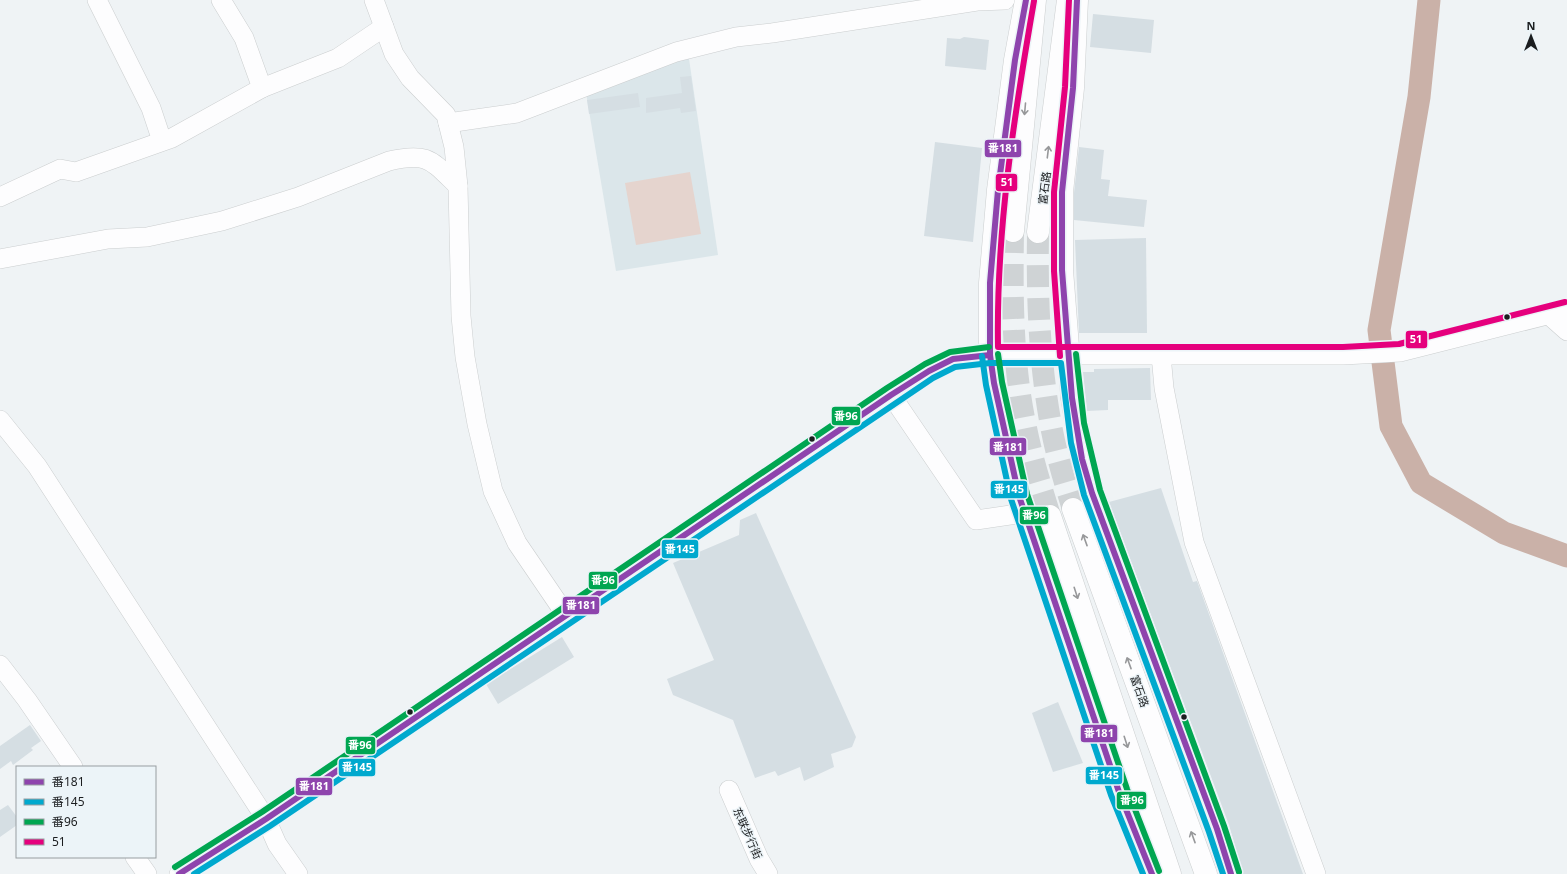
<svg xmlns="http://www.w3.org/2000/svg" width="1567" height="874" font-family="'Noto Sans','Noto Sans SC',sans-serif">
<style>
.built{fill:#dbe6ea}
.green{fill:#e5d4ce}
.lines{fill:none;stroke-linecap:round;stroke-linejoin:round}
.river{stroke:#cab1a8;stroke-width:23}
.building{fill:#d5dee3}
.highway-tunnel{stroke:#cfd3d5;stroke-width:22;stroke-dasharray:22 11;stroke-linecap:butt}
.minor-casing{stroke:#cbcecf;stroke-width:20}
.major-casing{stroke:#cbcecf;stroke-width:23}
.highway-casing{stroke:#cbcecf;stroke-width:23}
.minor{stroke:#fdfdfe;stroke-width:19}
.major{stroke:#fdfdfe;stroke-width:22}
.highway{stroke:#fdfdfe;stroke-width:22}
.bus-1-casing{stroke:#ecf4f8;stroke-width:9}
.bus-2-casing{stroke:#ecf4f8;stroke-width:9}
.bus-3-casing{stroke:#ecf4f8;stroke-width:9}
.bus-4-casing{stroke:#ecf4f8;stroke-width:9}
.bus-1{stroke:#8e44ad;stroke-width:6}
.bus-2{stroke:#00a9ce;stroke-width:6}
.bus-3{stroke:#00a651;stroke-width:6}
.bus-4{stroke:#e5007d;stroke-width:6}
.oneway{stroke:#97989a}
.bus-dot{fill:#1b1d1f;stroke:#ecf4f8;stroke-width:1.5}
.labels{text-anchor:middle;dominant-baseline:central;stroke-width:3;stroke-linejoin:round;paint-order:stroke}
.street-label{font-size:11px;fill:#1b1d1f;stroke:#ecf4f8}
.line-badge{stroke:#ecf4f8;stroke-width:1.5}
.badge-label{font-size:11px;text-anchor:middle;font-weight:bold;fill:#fff}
</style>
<rect width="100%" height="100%" fill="#eff3f5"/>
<polygon class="built" points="688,52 718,255 616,271 586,93"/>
<polygon class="green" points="690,172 701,234 636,245 625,183"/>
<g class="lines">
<polyline class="river" points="1429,0 1419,97 1379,330 1391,426 1421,483 1504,533 1567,556"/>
</g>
<g class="building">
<polygon points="1093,14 1154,20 1151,53 1090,47"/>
<polygon points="964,37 989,40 986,70 945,66 947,38 960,39"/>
<polygon points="691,76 696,111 681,113 680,108 646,113 646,98 682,93 680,77"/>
<polygon points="638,93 640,107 589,114 587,100"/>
<polygon points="935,142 982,148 973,242 924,236"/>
<polygon points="1079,147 1104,150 1101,179 1110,180 1108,196 1147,200 1144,227 1074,220 1074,193"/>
<polygon points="1146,238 1147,333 1079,333 1075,240"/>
<polygon points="1150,368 1151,400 1108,400 1108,410 1087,411 1083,372 1094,372 1094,369"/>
<polygon points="1161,488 1193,582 1197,581 1303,874 1243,874 1229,825 1109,502"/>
<polygon points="756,513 856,737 852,747 831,754 834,767 804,781 800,767 778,776 775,771 755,778 733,720 673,695 667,679 714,660 673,563 739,535 740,520"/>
<polygon points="562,637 574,657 498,704 486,684"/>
<polygon points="1058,702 1083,763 1053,772 1032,713"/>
<polygon points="30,725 41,741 31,748 33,750 13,765 11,761 0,769 0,746"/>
<polygon points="8,805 17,817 17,825 0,837 0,810"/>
</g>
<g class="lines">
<g class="highway-tunnel">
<path d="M1013 231C1012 297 1012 363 1026 428 1032 458 1041 487 1050 516"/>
<path d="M1038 232C1037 295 1039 358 1050 420 1055 450 1064 480 1073 509"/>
</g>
<defs>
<g id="minor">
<polyline points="97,0 151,108 162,141"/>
<polyline points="374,0 394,54 410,78 446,115 454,147 458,186 461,316 465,357 477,424 493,491 517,543 566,615"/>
<polyline points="262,88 338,58 384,27"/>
<polyline points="448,123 517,113 676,52 736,37 772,33 977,1 1005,0"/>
<polyline points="0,197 60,169 76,172 172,138 262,88 244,38 221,0"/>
<path d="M0 259 108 239 147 237 222 221 298 197 389 161C428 152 431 160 458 186"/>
<polyline points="1549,315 1567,331"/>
<polyline points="1161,355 1164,388 1194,542 1316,874"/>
<polyline points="891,395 976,520 1024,513"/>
<polyline points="0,420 37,466 266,819 277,844 298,874"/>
<polyline points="0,665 27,700 73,767"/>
<polyline points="729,790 759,859 768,874"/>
<polyline points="135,857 147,874"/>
<polyline points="179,874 266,819 891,395 929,371 953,359 990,355 1343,355 1400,352 1567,310"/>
</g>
<g id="major">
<polyline points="1026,0 1015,60 998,190 990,283 990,355 994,383 1019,496 1119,792 1152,874"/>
<polyline points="1077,0 1073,88 1062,192 1062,270 1072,398 1082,459 1092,493 1217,829 1231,874"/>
</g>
<g id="highway">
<polyline points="1013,231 1035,0"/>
<polyline points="1038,232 1068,0"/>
<polyline points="1073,509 1206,874"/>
<polyline points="1050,516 1170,874"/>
</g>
</defs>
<use href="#minor" class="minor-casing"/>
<use href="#major" class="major-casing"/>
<use href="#highway" class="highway-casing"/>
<use href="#minor" class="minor"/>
<use href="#major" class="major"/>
<use href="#highway" class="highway"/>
<defs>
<g id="bus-1">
<polyline points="1026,0 1015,60 998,190 990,283 990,355 994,383 1019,496 1119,792 1152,874"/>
<polyline points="1077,0 1073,88 1062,192 1062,270 1072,398 1082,459 1092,493 1217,829 1231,874"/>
<polyline points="179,874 266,819 891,395 929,371 953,359 990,355"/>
</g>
<g id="bus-2">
<polyline points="982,356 986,385 1011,499 1111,795 1143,874"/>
<polyline points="194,874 270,826 933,378 955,367 990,363 1061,363 1071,443 1084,495 1209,832 1223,874"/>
</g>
<g id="bus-3">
<polyline points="998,354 1002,382 1027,494 1127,789 1159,871"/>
<polyline points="1076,354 1084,423 1100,490 1224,826 1239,872"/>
<polyline points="175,867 262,812 887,388 925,364 950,352 989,347"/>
</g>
<g id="bus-4">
<path d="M1034 1C1014 116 996 231 998 347H1343L1399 344 1565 302"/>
<polyline points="1060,356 1054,271 1054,192 1065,87 1069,0"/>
</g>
</defs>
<use href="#bus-1" class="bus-1-casing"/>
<use href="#bus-2" class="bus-2-casing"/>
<use href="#bus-3" class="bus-3-casing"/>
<use href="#bus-4" class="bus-4-casing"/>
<use href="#bus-1" class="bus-1"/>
<use href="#bus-2" class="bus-2"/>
<use href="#bus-3" class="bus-3"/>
<use href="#bus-4" class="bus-4"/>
</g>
<defs><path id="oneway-shaft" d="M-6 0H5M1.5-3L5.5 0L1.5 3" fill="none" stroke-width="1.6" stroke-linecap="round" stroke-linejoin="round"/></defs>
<g class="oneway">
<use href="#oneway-shaft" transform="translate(1025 109) rotate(95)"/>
<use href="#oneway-shaft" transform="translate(1048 152) rotate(-83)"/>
<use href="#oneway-shaft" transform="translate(1085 540) rotate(-110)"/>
<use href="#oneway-shaft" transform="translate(1076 593) rotate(72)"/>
<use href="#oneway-shaft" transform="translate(1129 663) rotate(-110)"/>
<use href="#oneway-shaft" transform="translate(1126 742) rotate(72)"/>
<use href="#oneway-shaft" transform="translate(1193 837) rotate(-110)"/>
</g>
<g class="bus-dot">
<circle cx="1507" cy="317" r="3.5"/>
<circle cx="812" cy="439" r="3.5"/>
<circle cx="410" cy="712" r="3.5"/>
<circle cx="1184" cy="717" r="3.5"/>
</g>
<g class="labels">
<g class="street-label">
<text transform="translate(1044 188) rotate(-83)">富石路</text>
<text transform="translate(1140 691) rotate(70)">富石路</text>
<text transform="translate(748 833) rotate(66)">东联步行街</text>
</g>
</g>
<g class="line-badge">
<rect x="984" y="139" width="38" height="19" rx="4" fill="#8e44ad"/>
<rect x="995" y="173" width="23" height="19" rx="4" fill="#e5007d"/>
<rect x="1405" y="330" width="23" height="19" rx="4" fill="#e5007d"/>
<rect x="831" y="406" width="30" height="20" rx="4" fill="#00a651"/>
<rect x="989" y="437" width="38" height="19" rx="4" fill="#8e44ad"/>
<rect x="990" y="480" width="38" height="19" rx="4" fill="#00a9ce"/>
<rect x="1019" y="506" width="30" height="19" rx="4" fill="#00a651"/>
<rect x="661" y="539" width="38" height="20" rx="4" fill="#00a9ce"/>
<rect x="588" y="571" width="30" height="19" rx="4" fill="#00a651"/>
<rect x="562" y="596" width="38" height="19" rx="4" fill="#8e44ad"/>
<rect x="1080" y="724" width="38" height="19" rx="4" fill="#8e44ad"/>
<rect x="345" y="736" width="31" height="19" rx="4" fill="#00a651"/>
<rect x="338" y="758" width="38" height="19" rx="4" fill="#00a9ce"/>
<rect x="1085" y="766" width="38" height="19" rx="4" fill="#00a9ce"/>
<rect x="295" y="777" width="38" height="19" rx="4" fill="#8e44ad"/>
<rect x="1116" y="791" width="31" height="19" rx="4" fill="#00a651"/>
</g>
<g class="badge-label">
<text x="1003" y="152">番181</text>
<text x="1007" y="186">51</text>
<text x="1416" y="343">51</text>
<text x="846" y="420">番96</text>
<text x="1008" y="451">番181</text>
<text x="1009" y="493">番145</text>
<text x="1034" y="519">番96</text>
<text x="680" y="553">番145</text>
<text x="603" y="584">番96</text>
<text x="581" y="609">番181</text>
<text x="1099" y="737">番181</text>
<text x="360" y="749">番96</text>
<text x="357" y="771">番145</text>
<text x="1104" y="779">番145</text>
<text x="314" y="790">番181</text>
<text x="1132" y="804">番96</text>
</g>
<rect x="16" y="766" width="140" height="92" fill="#ecf4f8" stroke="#989ea1"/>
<rect x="24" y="779" width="20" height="6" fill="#8e44ad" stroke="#989ea1"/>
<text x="52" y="786" font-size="12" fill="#1b1d1f">番181</text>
<rect x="24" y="799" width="20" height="6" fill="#00a9ce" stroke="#989ea1"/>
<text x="52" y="806" font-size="12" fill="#1b1d1f">番145</text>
<rect x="24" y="819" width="20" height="6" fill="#00a651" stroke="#989ea1"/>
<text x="52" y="826" font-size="12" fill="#1b1d1f">番96</text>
<rect x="24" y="839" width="20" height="6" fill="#e5007d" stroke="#989ea1"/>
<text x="52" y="846" font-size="12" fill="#1b1d1f">51</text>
<g transform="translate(1531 36)" stroke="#ecf4f8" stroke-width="3" paint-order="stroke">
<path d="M0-3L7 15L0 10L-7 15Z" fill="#1b1d1f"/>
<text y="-6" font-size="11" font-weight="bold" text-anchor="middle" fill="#1b1d1f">N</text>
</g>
</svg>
